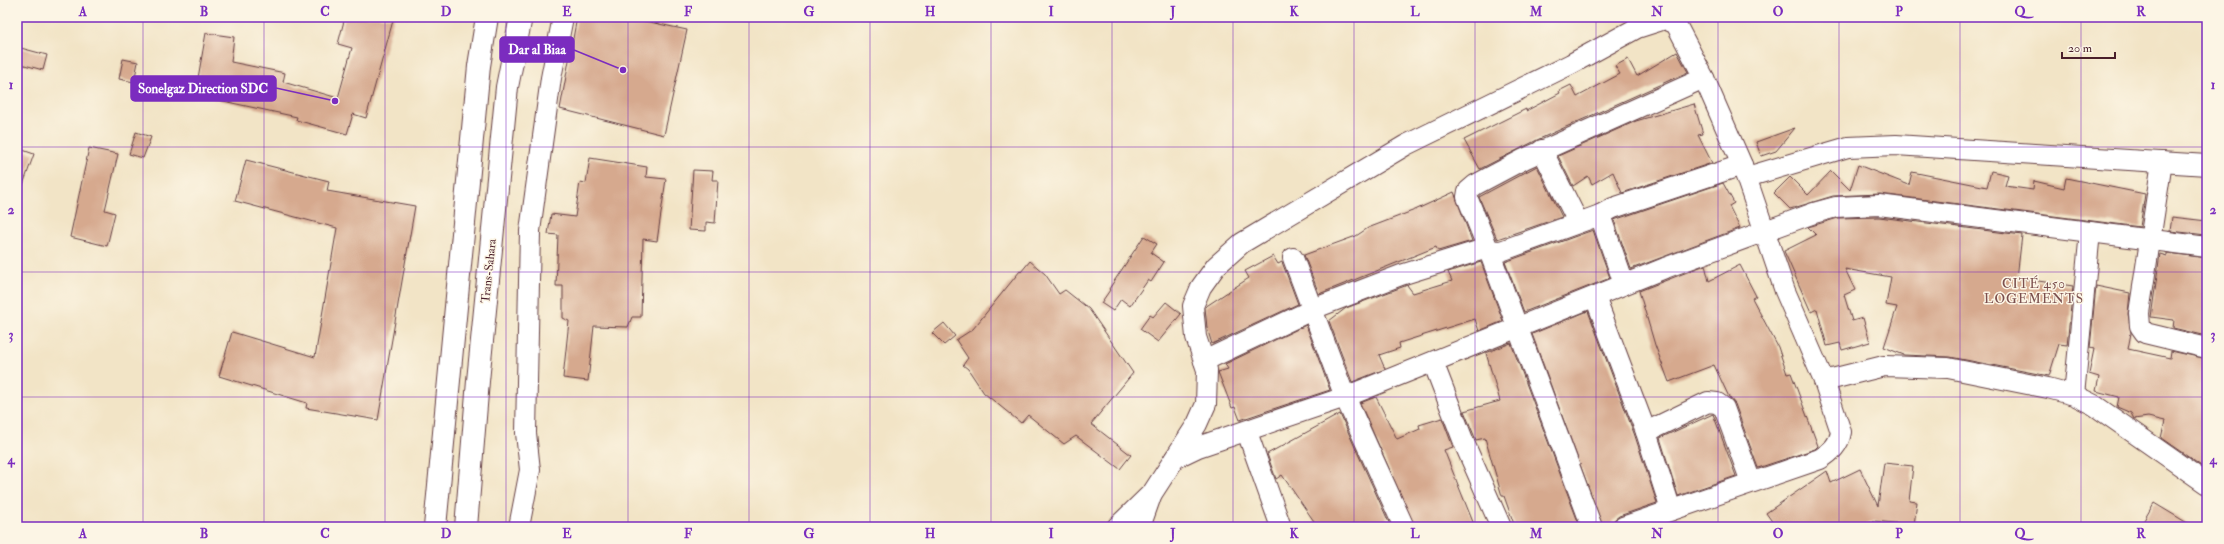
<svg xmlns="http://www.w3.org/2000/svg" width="2224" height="544" font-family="'IM FELL Double Pica',serif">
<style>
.building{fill:#d6a98e}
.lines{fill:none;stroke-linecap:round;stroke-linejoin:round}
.minor-casing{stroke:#633d42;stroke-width:22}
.highway-casing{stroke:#633d42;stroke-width:24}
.minor{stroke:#fff;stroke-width:20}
.highway{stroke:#fff;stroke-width:22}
.grid{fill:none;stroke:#7b2cbf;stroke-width:1;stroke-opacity:0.55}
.labels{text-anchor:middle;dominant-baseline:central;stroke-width:3;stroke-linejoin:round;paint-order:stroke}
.street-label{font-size:12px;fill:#4a1f2b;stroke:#fcf5e5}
.neighbourhood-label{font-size:13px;letter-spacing:1px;fill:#7b4f4e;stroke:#fcf5e5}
.leader{fill:none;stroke:#7b2cbf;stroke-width:1.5}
.callout-dot{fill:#7b2cbf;stroke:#fcf5e5;stroke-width:1.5}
.callout{fill:#7b2cbf;stroke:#7b2cbf;stroke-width:1.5}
.callout-label{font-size:13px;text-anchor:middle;font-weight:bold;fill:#fff}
.neatline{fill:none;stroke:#7b2cbf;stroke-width:1.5}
.grid-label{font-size:13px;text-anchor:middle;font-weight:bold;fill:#7b2cbf}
</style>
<rect width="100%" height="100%" fill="#fcf5e5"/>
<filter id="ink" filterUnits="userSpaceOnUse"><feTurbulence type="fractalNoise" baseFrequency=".025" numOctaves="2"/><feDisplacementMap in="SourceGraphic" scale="8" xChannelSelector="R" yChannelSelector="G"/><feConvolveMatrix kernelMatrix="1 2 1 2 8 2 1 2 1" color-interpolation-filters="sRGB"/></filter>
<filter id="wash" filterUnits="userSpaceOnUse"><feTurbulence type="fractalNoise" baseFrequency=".012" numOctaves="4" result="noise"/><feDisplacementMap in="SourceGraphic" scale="16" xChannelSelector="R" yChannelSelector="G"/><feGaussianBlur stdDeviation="0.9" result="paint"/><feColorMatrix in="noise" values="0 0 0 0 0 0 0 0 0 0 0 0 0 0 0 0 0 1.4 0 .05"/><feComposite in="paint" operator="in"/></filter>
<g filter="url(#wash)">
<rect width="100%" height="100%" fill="#f2e4c6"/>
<g id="blocks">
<g class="building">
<polygon points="345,17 394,17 366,118 353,114 347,134 296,120 297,117 195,95 206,33 234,37 231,62 285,73 283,82 338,98 352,48 338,44"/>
<polygon points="577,17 626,17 687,30 664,135 560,109"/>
<polygon points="17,47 47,55 43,70 17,63"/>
<polygon points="1677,52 1688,72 1537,140 1480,169 1464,140 1526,109 1526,111 1560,93 1559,91 1571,85 1577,97 1620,74 1615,66 1628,59 1637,76"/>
<polygon points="123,59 138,62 134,82 119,79"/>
<polygon points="1694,104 1703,134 1698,135 1712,163 1622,193 1613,172 1592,184 1588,176 1573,186 1558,156 1636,121"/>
<polygon points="1795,128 1776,151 1761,156 1756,142"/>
<polygon points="136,132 151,137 143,158 129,154"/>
<polygon points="17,148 34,154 19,196 17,196"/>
<polygon points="89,148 118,154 105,210 115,213 107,246 70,237"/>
<polygon points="590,158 647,167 646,177 666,179 657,241 643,239 641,317 632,317 628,327 594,326 588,381 563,378 569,321 563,318 563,286 556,286 558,235 548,234 551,214 575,217 580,182 586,183"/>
<polygon points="246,160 329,181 327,191 415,206 378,420 306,408 307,403 219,376 232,332 315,357 337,228 235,201"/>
<polygon points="1858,165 1909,185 1912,172 1987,187 1991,171 2008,175 2005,186 2033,190 2034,181 2064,188 2066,178 2145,194 2140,227 1880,194 1833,196 1790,209 1774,193 1790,177 1808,195 1831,171 1850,190"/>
<polygon points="1537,166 1562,217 1497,239 1479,197"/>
<polygon points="693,170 713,171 712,180 718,180 715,223 706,222 706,231 689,230"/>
<polygon points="1723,183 1734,203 1729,206 1740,228 1631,269 1614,220"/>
<polygon points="1454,192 1472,241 1438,251 1436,247 1319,294 1304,255 1356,236 1368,228 1415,210"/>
<polygon points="1879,217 2022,235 2017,278 2073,286 2067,345 2059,344 2049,376 1950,357 1904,355 1884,347 1897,307 1886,305 1891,277 1845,269 1855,290 1844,295 1852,321 1863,318 1870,342 1842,350 1840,343 1827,346 1817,309 1811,312 1784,251 1816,235 1808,227 1838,218"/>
<polygon points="2172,217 2207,221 2207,235 2170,231"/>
<polygon points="1593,230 1610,278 1524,312 1505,262"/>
<polygon points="1144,236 1157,244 1151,253 1164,262 1151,282 1148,280 1130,306 1121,299 1113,311 1101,303 1110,290 1109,289"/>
<polygon points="2167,253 2207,258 2207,336 2173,328 2174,320 2151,317 2160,254 2167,256"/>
<polygon points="1273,256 1278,264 1282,262 1298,304 1212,344 1207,328 1205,307 1249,278 1245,271"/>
<polygon points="1030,261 1045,274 1059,294 1065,290 1089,309 1133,373 1091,424 1131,455 1120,469 1076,436 1064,444 1028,415 1021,423 984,393 968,369 963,365 968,358 956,340 973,329 1020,271 1021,272"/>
<polygon points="1481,262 1503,321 1479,331 1475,319 1399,343 1400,348 1379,355 1385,369 1352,382 1329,321 1346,308 1405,286 1407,285 1413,293 1452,281 1448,272"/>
<polygon points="1705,265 1709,281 1740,265 1756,296 1752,298 1778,347 1787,374 1791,373 1818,446 1815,449 1758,468 1735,404 1729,397 1714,365 1669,382 1655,345 1639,291"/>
<polygon points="2096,286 2130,293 2128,314 2131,333 2128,349 2170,358 2171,351 2207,359 2207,470 2161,438 2165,421 2148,417 2134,419 2131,413 2117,407 2119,397 2096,391 2099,377 2089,374 2094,349 2090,348"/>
<polygon points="1166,302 1181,314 1158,342 1140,329 1150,315 1153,317"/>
<polygon points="1588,311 1635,436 1657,503 1619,516 1614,520 1612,527 1603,527 1532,334"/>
<polygon points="944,323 955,336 944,345 932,333"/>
<polygon points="1306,325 1330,390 1240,420 1235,407 1232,408 1218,372 1228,369 1225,364"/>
<polygon points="1511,343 1580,527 1515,527 1504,496 1502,496 1485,438 1476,440 1464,411 1500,401 1486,353"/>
<polygon points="1376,397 1397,439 1420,429 1419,425 1442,418 1453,447 1444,450 1475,527 1415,527 1360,403"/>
<polygon points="1340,414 1391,527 1318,527 1282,475 1276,479 1267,454"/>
<polygon points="1713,414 1736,476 1678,496 1660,438"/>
<polygon points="1884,463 1913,466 1909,501 1917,502 1914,525 1874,521 1861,527 1776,527 1766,513 1827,471 1831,483 1860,469 1878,506"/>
<polygon points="2154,503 2194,527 2140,527"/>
</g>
</g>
</g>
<g filter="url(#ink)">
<use href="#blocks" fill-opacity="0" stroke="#633d42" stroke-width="1"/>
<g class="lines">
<defs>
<g id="minor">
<polyline points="1542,150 1578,222"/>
<polyline points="2162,162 2139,313 2140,326 2145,333 2207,348"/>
<polyline points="1747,177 1848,147 1896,145 2207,165"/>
<polyline points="1600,215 1624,284"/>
<polyline points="1293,258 1345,397 1404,527"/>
<polyline points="1595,297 1646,432 1671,510"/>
<polyline points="1204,361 1318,307 1401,275 1481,250 1501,251 1600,215 1613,208 1742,165"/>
<polyline points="1433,362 1465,445 1501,527"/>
<polyline points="1824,381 1884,366 1948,368 2048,388 2074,395 2094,405 2207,484"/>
<polyline points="2074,395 2090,232"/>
<polyline points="1247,432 1281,527"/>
<polyline points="1646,432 1708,402 1717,403 1724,408 1751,482"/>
<polyline points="1175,458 1198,447 1345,397 1665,268 1814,213 1836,207 1879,205 2207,247"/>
<polyline points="519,527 530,470 526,433 530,231 551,78 563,17"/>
<path d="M1117 527 1153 492 1197 424 1206 404 1207 370 1196 337 1193 306 1201 287 1216 266 1242 243 1406 145 1571 64 1637 28 1665 19 1676 24 1704 78 1742 165 1785 291 1824 381 1841 432C1839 445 1831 452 1820 459L1623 527"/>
<polyline points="1140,527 1151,496"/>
<polyline points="1592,527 1489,251 1467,197 1468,191 1475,185 1524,159 1704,78"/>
</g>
<g id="highway">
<polyline points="435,527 479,66 487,17"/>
<polyline points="466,527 478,381 507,87 521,17"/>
</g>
</defs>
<use href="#minor" class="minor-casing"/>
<use href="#highway" class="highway-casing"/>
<use href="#minor" class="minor"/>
<use href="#highway" class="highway"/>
</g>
</g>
<path class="grid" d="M143 17V527M264 17V527M385 17V527M506 17V527M628 17V527M749 17V527M870 17V527M991 17V527M1112 17V527M1233 17V527M1354 17V527M1475 17V527M1596 17V527M1718 17V527M1839 17V527M1960 17V527M2081 17V527M17 147H2207M17 272H2207M17 397H2207"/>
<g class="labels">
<g class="street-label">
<text transform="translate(489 271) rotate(-84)">Trans-Sahara</text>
</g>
<g class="neighbourhood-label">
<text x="2034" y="284">CITÉ 450<tspan x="2034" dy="15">LOGEMENTS</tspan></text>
</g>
</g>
<path class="leader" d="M623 70L574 50M335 101L276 88"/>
<g class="callout-dot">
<circle cx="623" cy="70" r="4"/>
<circle cx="335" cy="101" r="4"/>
</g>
<g class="callout">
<rect x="500" y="37" width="74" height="25" rx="4"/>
<rect x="131" y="76" width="145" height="25" rx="4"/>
</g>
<g class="callout-label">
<text x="537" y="54">Dar al Biaa</text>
<text x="203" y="93">Sonelgaz Direction SDC</text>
</g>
<rect width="2224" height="544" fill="none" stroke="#fcf5e5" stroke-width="44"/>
<path d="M2062 52v6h53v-6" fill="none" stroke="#4a1f2b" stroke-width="2"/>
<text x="2068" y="52" font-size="12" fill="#4a1f2b" stroke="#fcf5e5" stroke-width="3" paint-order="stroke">20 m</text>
<rect x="22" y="22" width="2180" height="500" class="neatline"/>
<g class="grid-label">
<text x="83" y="16">A</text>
<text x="204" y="16">B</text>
<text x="325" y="16">C</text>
<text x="446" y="16">D</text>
<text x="567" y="16">E</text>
<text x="688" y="16">F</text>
<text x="809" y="16">G</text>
<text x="930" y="16">H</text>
<text x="1051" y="16">I</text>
<text x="1173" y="16">J</text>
<text x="1294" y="16">K</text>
<text x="1415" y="16">L</text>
<text x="1536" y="16">M</text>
<text x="1657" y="16">N</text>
<text x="1778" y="16">O</text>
<text x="1899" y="16">P</text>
<text x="2020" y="16">Q</text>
<text x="2141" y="16">R</text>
<text x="11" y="89">1</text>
<text x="2213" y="89">1</text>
<text x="11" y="214">2</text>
<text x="2213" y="214">2</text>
<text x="11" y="339">3</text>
<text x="2213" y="339">3</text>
<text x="11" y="464">4</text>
<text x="2213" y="464">4</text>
<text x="83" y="538">A</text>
<text x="204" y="538">B</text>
<text x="325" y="538">C</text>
<text x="446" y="538">D</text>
<text x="567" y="538">E</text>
<text x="688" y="538">F</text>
<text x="809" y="538">G</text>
<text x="930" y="538">H</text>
<text x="1051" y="538">I</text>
<text x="1173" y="538">J</text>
<text x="1294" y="538">K</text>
<text x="1415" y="538">L</text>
<text x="1536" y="538">M</text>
<text x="1657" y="538">N</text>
<text x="1778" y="538">O</text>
<text x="1899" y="538">P</text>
<text x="2020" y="538">Q</text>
<text x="2141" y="538">R</text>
</g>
</svg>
